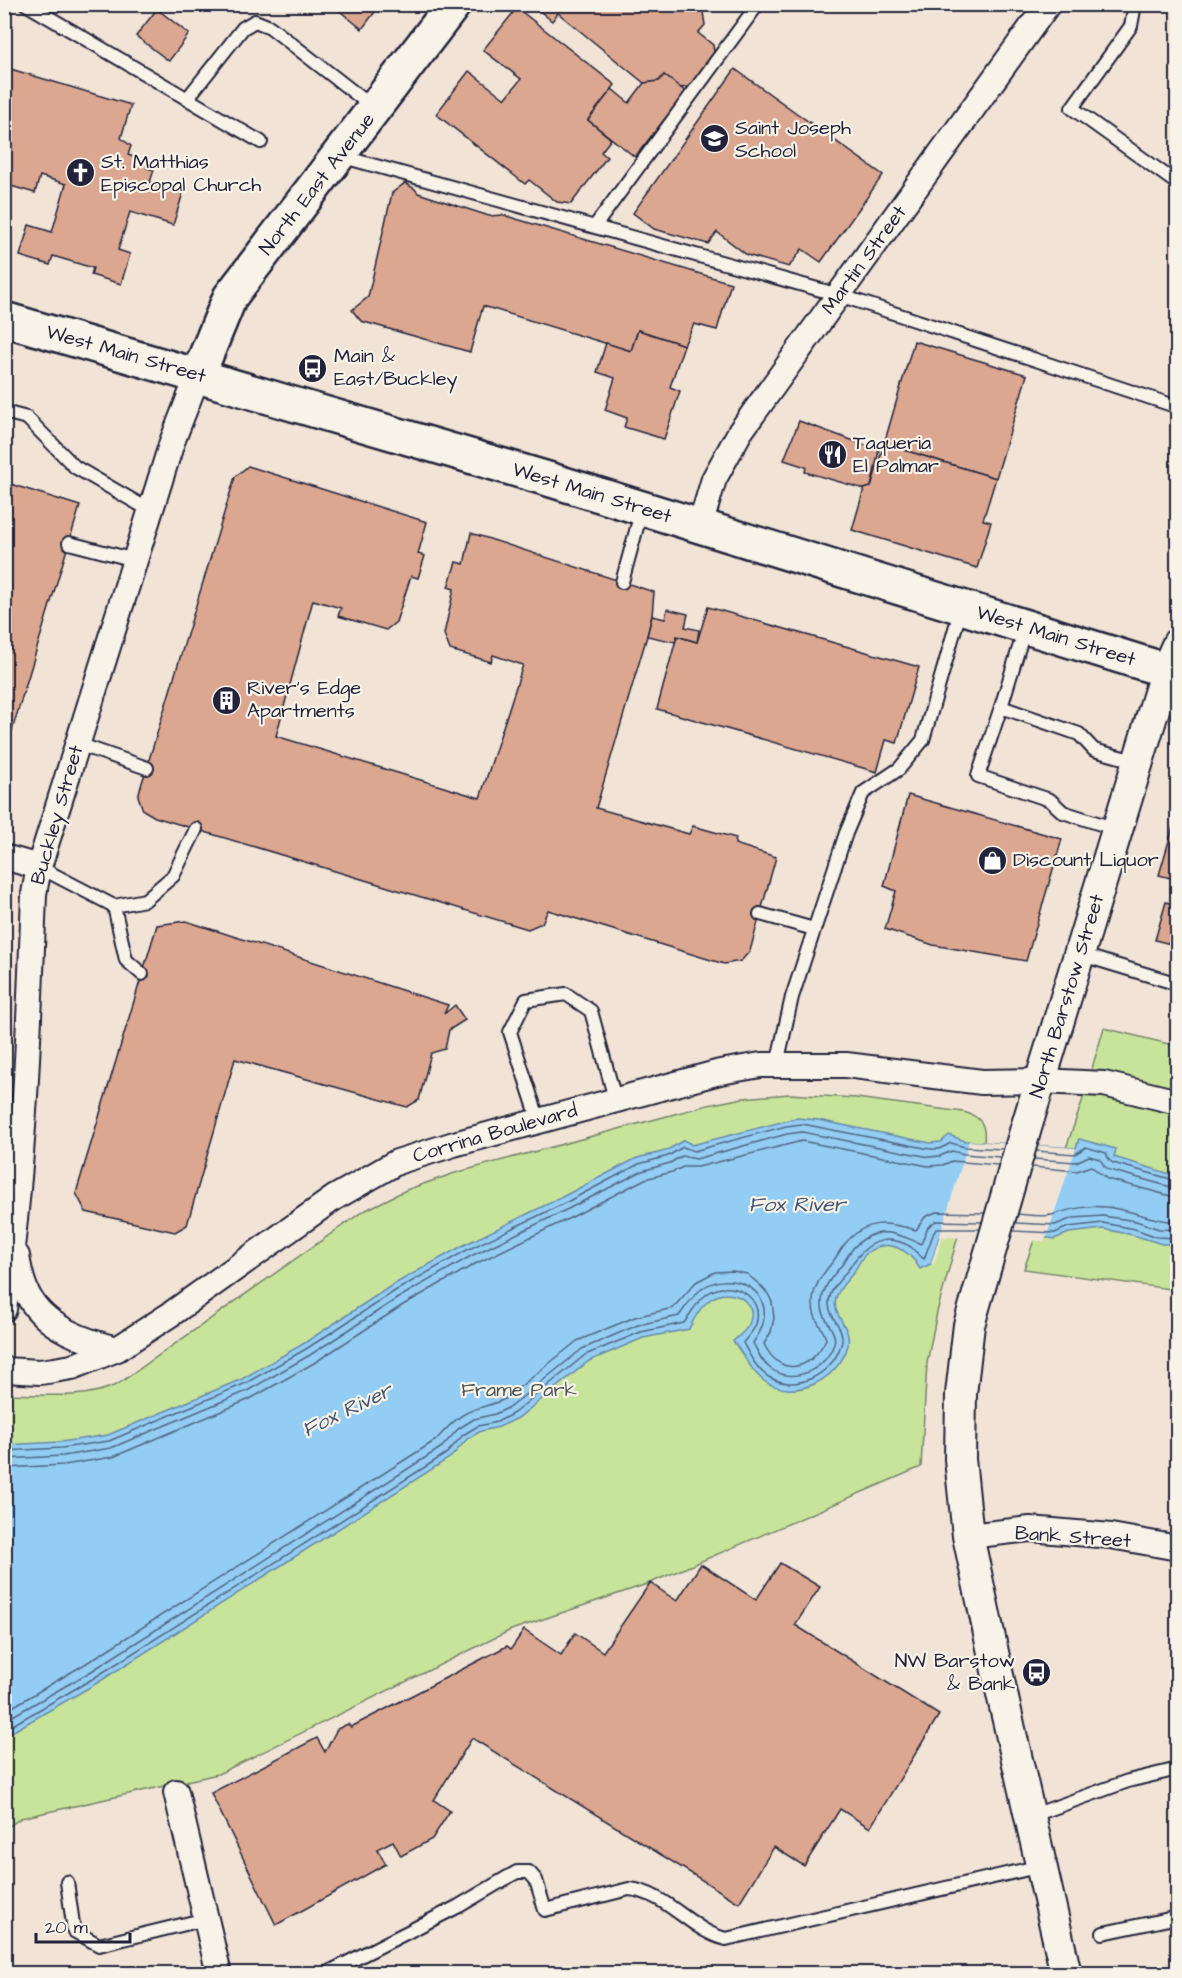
<svg xmlns="http://www.w3.org/2000/svg" width="1182" height="1978" font-family="'Architects Daughter',sans-serif">
<style>
.green{fill:#c8e49b;stroke:#75836b;stroke-width:1.5}
.water{fill:#94cdf3;stroke:#6689a9;stroke-width:1.5}
.pier{fill:#f1e4d6}
.lines{fill:none;stroke-linecap:round;stroke-linejoin:round}
.shore{stroke:#506685;stroke-width:1.5}
.building{fill:#dba790;stroke:#22223b;stroke-width:1.5}
.service-casing{stroke:#22223b;stroke-width:16}
.minor-casing{stroke:#22223b;stroke-width:28}
.tertiary-casing{stroke:#22223b;stroke-width:34}
.secondary-casing{stroke:#22223b;stroke-width:38}
.service{stroke:#f7f3e8;stroke-width:12}
.minor{stroke:#f7f3e8;stroke-width:24}
.tertiary{stroke:#f7f3e8;stroke-width:30}
.secondary{stroke:#f7f3e8;stroke-width:33}
.labels{text-anchor:middle;dominant-baseline:central;stroke-width:4.5;stroke-linejoin:round;paint-order:stroke}
.poi-label{font-size:20px;fill:#22223b;stroke:#f7f3e8;text-anchor:start}
.street-label{font-size:20px;fill:#22223b;stroke:#f7f3e8}
.park-label{font-size:20px;fill:#4c5253;stroke:#f7f3e8}
.water-label{font-size:21px;font-style:italic;fill:#445572;stroke:#f7f3e8}
</style>
<rect width="100%" height="100%" fill="#f1e4d6"/>
<filter id="ink" filterUnits="userSpaceOnUse"><feTurbulence type="fractalNoise" baseFrequency=".0167" numOctaves="2"/><feDisplacementMap in="SourceGraphic" scale="12" xChannelSelector="R" yChannelSelector="G"/><feConvolveMatrix kernelMatrix="1 2 1 2 8 2 1 2 1" color-interpolation-filters="sRGB"/></filter>
<g filter="url(#ink)">
<g class="green">
<polygon points="1104,1028 1177,1046 1177,1290 1024,1269 1081,1105"/>
<path d="M789 1094 856 1098 963 1112C981 1116 986 1125 984 1142L937 1312 927 1363 921 1467 650 1583 511 1630 218 1774 21 1818 5 1829V1394C42 1394 84 1401 118 1384L362 1212 406 1190 455 1173 708 1105 743 1098Z"/>
</g>
<path class="water" d="M797 1118 818 1120 930 1143 941 1142 949 1135 965 1141 1076 1148 1079 1139 1116 1149 1114 1157 1177 1176V1244H1162L1133 1235 1103 1229 1069 1233 1054 1239 1050 1238 940 1234 931 1264 920 1269C909 1249 887 1237 867 1253 861 1258 858 1265 854 1272 848 1280 839 1287 836 1298 831 1316 852 1326 848 1345 839 1380 795 1402 764 1381 751 1371 743 1354 733 1341 739 1336 746 1331 749 1324 760 1301 729 1286 711 1299 701 1306 694 1318 689 1329L643 1338 589 1361 518 1418 499 1427 481 1431 467 1439 451 1457 97 1683 5 1736 4 1445 61 1442 108 1435 242 1379 303 1344 391 1286 464 1245 564 1196 637 1158 666 1151 684 1140 692 1145Z"/>
<polygon class="pier" points="969,1141 1076,1148 1046,1238 1044,1241 942,1237 934,1264 931,1264"/>
<g class="lines">
<g class="shore">
<polyline points="1036,1151 1075,1154 1086,1147 1106,1153 1109,1160 1113,1163 1178,1181"/>
<polyline points="1034,1159 1076,1162 1089,1156 1100,1159 1104,1166 1110,1170 1178,1189"/>
<polyline points="1032,1167 1077,1171 1091,1166 1107,1179 1178,1198"/>
<path d="M1018 1214C1029 1215 1045 1218 1055 1214 1072 1209 1088 1205 1105 1207 1130 1209 1154 1222 1178 1221"/>
<polyline points="1016,1223 1055,1225 1073,1218 1103,1216 1136,1221 1159,1229 1178,1230"/>
<polyline points="1013,1231 1055,1233 1068,1227 1103,1223 1135,1229 1157,1237 1178,1238"/>
<polyline points="4,1451 62,1448 109,1441 244,1384 306,1349 395,1291 467,1250 567,1202 639,1164 668,1156 683,1147 694,1151 786,1126 802,1124 930,1149 939,1149 951,1143 965,1147 1003,1149"/>
<polyline points="4,1459 63,1456 111,1448 247,1391 310,1355 398,1298 471,1256 570,1208 642,1171 670,1163 682,1156 696,1159 787,1134 802,1132 929,1157 940,1156 952,1151 964,1154 1001,1157"/>
<polyline points="4,1468 64,1465 113,1457 250,1399 314,1363 403,1305 475,1264 574,1216 645,1179 672,1172 683,1167 698,1167 802,1141 928,1166 943,1165 952,1161 998,1165"/>
<path d="M4 1712 85 1664 436 1440C447 1428 458 1415 473 1410 484 1406 495 1404 505 1399L577 1341 635 1317 673 1308 696 1282 715 1272 733 1271 747 1274 760 1285 768 1294 772 1302 774 1318 771 1332 764 1344C780 1378 811 1371 826 1339 823 1327 813 1320 813 1305 812 1286 823 1274 834 1260 838 1255 840 1250 844 1245 866 1218 887 1222 916 1230L925 1217 936 1212 984 1213"/>
<path d="M4 1721 90 1672 442 1447 458 1429 474 1419 495 1414 510 1407 582 1349 638 1325 679 1316C686 1306 693 1295 703 1288 727 1271 768 1285 764 1318 763 1328 758 1335 753 1343 758 1352 762 1363 771 1369 795 1385 825 1369 834 1344 838 1331 822 1320 822 1306 821 1289 831 1278 841 1266 846 1260 849 1253 854 1247 876 1224 897 1233 921 1244L928 1227 936 1221 982 1222"/>
<path d="M4 1730 94 1678 447 1453 463 1435 478 1426 497 1422 514 1413 585 1355 641 1332 684 1323C691 1313 697 1301 707 1294 729 1278 765 1295 756 1324 754 1331 747 1337 743 1343 749 1354 756 1368 767 1376 795 1394 832 1375 841 1345 847 1328 828 1319 829 1302 830 1287 842 1279 850 1267 865 1244 884 1231 911 1247 916 1251 919 1256 924 1259L934 1232 937 1229H980"/>
</g>
</g>
<g class="building">
<polygon points="331,4 381,4 362,29"/>
<polygon points="531,4 694,4 703,12 705,25 698,33 713,45 715,59 694,86 680,88 664,75 659,81 644,83 558,13 552,21"/>
<polygon points="517,8 615,85 588,120 611,139 601,152 607,157 571,204 557,202 529,180 525,184 436,114 469,71 505,99 521,79 483,50"/>
<polygon points="157,9 189,34 169,61 136,36"/>
<polygon points="4,67 131,105 121,138 131,146 128,155 149,162 147,168 154,170 150,182 183,193 173,225 130,212 118,250 130,254 121,284 91,275 93,268 53,256 50,265 20,256 29,225 52,232 66,184 40,176 35,193 4,184 9,165 4,164"/>
<polygon points="735,69 883,175 821,262 802,249 789,267 747,255 717,232 708,244 654,229 633,213"/>
<polygon points="664,75 686,92 635,157 588,120 612,89 629,103 644,83 659,81"/>
<polygon points="405,183 415,189 418,193 489,216 503,215 731,283 717,330 694,324 684,345 638,330 631,351 483,306 470,352 361,321 352,310 368,297 392,193"/>
<polygon points="638,330 684,345 670,387 680,391 664,439 624,427 627,418 605,410 615,378 597,372 606,343 631,351"/>
<polygon points="914,341 1027,375 996,478 884,444"/>
<polygon points="799,421 879,450 871,487 864,489 805,472 806,467 784,460"/>
<polygon points="884,444 996,478 983,520 991,522 977,568 852,530 864,489 871,487"/>
<polygon points="248,466 427,522 418,554 425,556 418,578 411,576 396,622 386,630 338,616 341,608 313,600 276,736 480,798 523,665 493,655 491,662 450,650 444,634 454,589 448,587 456,562 464,564 471,533 654,592 652,616 647,636 596,808 689,834 693,826 736,838 735,844 776,857 750,951 741,961 724,964 548,910 542,923 528,929 155,817 143,810 138,796 235,477"/>
<polygon points="4,482 80,506 4,757"/>
<polygon points="708,607 919,667 897,743 886,740 877,772 657,709 677,636 697,642"/>
<polygon points="667,609 688,614 685,627 699,630 697,642 677,636 675,642 647,636 652,616 665,619"/>
<polygon points="908,795 1062,839 1026,961 933,945 885,929 896,891 884,886"/>
<polygon points="1178,810 1178,880 1159,875"/>
<polygon points="1166,902 1178,906 1178,946 1155,940"/>
<polygon points="186,921 448,1005 444,1014 455,1005 465,1020 449,1030 445,1049 431,1053 419,1100 407,1107 235,1059 187,1225 175,1232 86,1212 76,1193 157,925"/>
<polygon points="780,1563 820,1587 795,1625 939,1715 870,1828 840,1809 804,1866 774,1847 739,1903 472,1738 434,1800 450,1811 432,1839 401,1856 393,1841 377,1849 386,1864 276,1925 211,1793 317,1738 325,1752 337,1729 348,1724 351,1727 507,1646 511,1649 524,1630 561,1655 575,1633 603,1652 650,1583 677,1601 701,1564 756,1600"/>
</g>
<g class="lines">
<defs>
<g id="service">
<polyline points="26,4 261,142"/>
<polyline points="1135,4 1131,26 1072,108 1178,184"/>
<polyline points="187,99 243,28 255,21 270,27 374,108"/>
<polyline points="340,156 839,295 1178,407"/>
<polyline points="595,226 758,4"/>
<polyline points="4,412 27,418 75,467 151,511"/>
<polyline points="69,543 135,560"/>
<polyline points="622,582 642,509"/>
<polyline points="1001,707 1025,628"/>
<polyline points="78,744 147,768"/>
<polyline points="1116,829 1063,812 1050,800 978,776 1001,707 1079,734 1094,750 1138,762"/>
<polyline points="39,867 114,906 126,960 142,974"/>
<polyline points="114,906 145,900 173,876 196,829"/>
<polyline points="760,914 814,929"/>
<polyline points="1079,954 1178,984"/>
<polyline points="777,1064 792,997 846,833 863,793 899,769 923,740 961,608"/>
<polyline points="539,1121 510,1032 526,1000 566,994 591,1011 615,1099"/>
<polyline points="1031,1816 1128,1781 1178,1769"/>
<polyline points="67,1882 74,1931 99,1945 206,1919"/>
<polyline points="1103,1933 1178,1917"/>
<path d="M325 1974 459 1906 508 1877 517 1872H529L536 1880 545 1910 629 1889C666 1892 691 1931 726 1939L1041 1866"/>
</g>
<g id="minor">
<polyline points="700,526 714,479 740,432 1048,4"/>
<polyline points="4,857 39,867"/>
<path d="M17 1256C19 1269 22 1284 29 1297 46 1328 85 1341 117 1349"/>
<path d="M4 1309C24 1172 29 1032 34 894L39 867 172 442 198 375"/>
<polyline points="4,1370 40,1372 54,1370 72,1367 117,1349 171,1314 334,1198 397,1162 454,1144 720,1072 761,1065 846,1065 982,1082 1041,1081 1104,1084 1178,1102"/>
<polyline points="968,1536 1030,1529 1111,1536 1178,1548"/>
<polyline points="176,1792 219,1974"/>
</g>
<polyline id="tertiary" points="1066,1974 1002,1694 968,1536 960,1459 961,1394 969,1325 1026,1128 1166,670 1178,643"/>
<g id="secondary">
<polyline points="4,319 548,479 1178,674"/>
<polyline points="198,375 230,297 454,4"/>
</g>
</defs>
<use href="#service" class="service-casing"/>
<use href="#minor" class="minor-casing"/>
<use href="#tertiary" class="tertiary-casing"/>
<use href="#secondary" class="secondary-casing"/>
<use href="#service" class="service"/>
<use href="#minor" class="minor"/>
<use href="#tertiary" class="tertiary"/>
<use href="#secondary" class="secondary"/>
</g>
</g>
<defs>
<symbol id="school-disc" viewBox="-11 -11 22 22"><circle r="9.5" fill="#22223b" stroke="#f7f3e8"/><path d="M0-5L7-2L0 1L-7-2ZM-4 1L0 2.5L4 1V4Q0 6-4 4Z" fill="#fff"/></symbol>
<symbol id="church-disc" viewBox="-11 -11 22 22"><circle r="9.5" fill="#22223b" stroke="#f7f3e8"/><path d="M-1.2-6h2.4v3.5h3.3v2.4h-3.3V6h-2.4V-.1h-3.3v-2.4h3.3Z" fill="#fff"/></symbol>
<symbol id="bus-disc" viewBox="-11 -11 22 22"><circle r="9.5" fill="#22223b" stroke="#f7f3e8"/><path d="M-5-6H5V4H4V6H2V4H-2V6H-4V4H-5ZM-3.5-4V0h7V-4ZM-3.5 1.2v1.5H-2V1.2ZM2 1.2v1.5H3.5V1.2Z" fill="#fff"/></symbol>
<symbol id="restaurant-disc" viewBox="-11 -11 22 22"><circle r="9.5" fill="#22223b" stroke="#f7f3e8"/><path d="M-5-6h1v4h1v-4h1v4h1v-4h1v5L-1.5 .5V6h-2V.5L-5-1ZM5-6V6H3V1.5H1.5Q1.5-4 5-6Z" fill="#fff"/></symbol>
<symbol id="building-disc" viewBox="-11 -11 22 22"><circle r="9.5" fill="#22223b" stroke="#f7f3e8"/><path d="M-4-6H4V6H1V3H-1V6H-4ZM-2.5-4.3h1.7v1.8h-1.7ZM.8-4.3h1.7v1.8H.8ZM-2.5-1h1.7V.8h-1.7ZM.8-1h1.7V.8H.8Z" fill="#fff"/></symbol>
<symbol id="shop-disc" viewBox="-11 -11 22 22"><circle r="9.5" fill="#22223b" stroke="#f7f3e8"/><path d="M-5-2.5h2.3a2.7 3.5 0 0 1 5.4 0H5L5.5 6h-11ZM-1.5-2.5h3a1.5 2.3 0 0 0-3 0Z" fill="#fff"/></symbol>
</defs>
<g fill-rule="evenodd">
<use href="#school-disc" x="698" y="122" width="33" height="33"/>
<use href="#church-disc" x="64" y="156" width="33" height="33"/>
<use href="#bus-disc" x="296" y="352" width="33" height="33"/>
<use href="#restaurant-disc" x="816" y="438" width="33" height="33"/>
<use href="#building-disc" x="210" y="684" width="33" height="33"/>
<use href="#shop-disc" x="976" y="844" width="33" height="33"/>
<use href="#bus-disc" x="1020" y="1656" width="33" height="33"/>
</g>
<g class="labels">
<g class="poi-label">
<text x="735" y="128">Saint Joseph<tspan x="735" dy="23">School</tspan></text>
<text x="101" y="162">St. Matthias<tspan x="101" dy="23">Episcopal Church</tspan></text>
<text x="334" y="356">Main &amp;<tspan x="334" dy="23">East/Buckley</tspan></text>
<text x="853" y="443">Taqueria<tspan x="853" dy="23">El Palmar</tspan></text>
<text x="247" y="688">River's Edge<tspan x="247" dy="23">Apartments</tspan></text>
<text x="1013" y="860">Discount Liquor</text>
<text x="1015" y="1661" text-anchor="end">NW Barstow<tspan x="1015" dy="23">&amp; Bank</tspan></text>
</g>
<g class="street-label">
<text transform="translate(317 184) rotate(-52)">North East Avenue</text>
<text transform="translate(864 260) rotate(-54)">Martin Street</text>
<text transform="translate(126 354) rotate(16)">West Main Street</text>
<text transform="translate(592 493) rotate(17)">West Main Street</text>
<text transform="translate(1056 636) rotate(17)">West Main Street</text>
<text transform="translate(57 815) rotate(-74)">Buckley Street</text>
<text transform="translate(1067 996) rotate(-73)">North Barstow Street</text>
<text transform="translate(495 1133) rotate(-16)">Corrina Boulevard</text>
<text transform="translate(1073 1537) rotate(4)">Bank Street</text>
</g>
<g class="park-label">
<text x="519" y="1390">Frame Park</text>
</g>
<g class="water-label">
<text x="797" y="1204">Fox River</text>
<text transform="translate(347 1410) rotate(-26)">Fox River</text>
</g>
</g>
<rect width="1182" height="1978" fill="none" stroke="#f7f3e8" stroke-width="24"/>
<rect x="12" y="12" width="1158" height="1954" fill="none" stroke="#22223b" stroke-width="2" filter="url(#ink)"/>
<path d="M36 1933v9h94v-9" fill="none" stroke="#22223b" stroke-width="3"/>
<text x="45" y="1933" font-size="18" fill="#22223b" stroke="#f7f3e8" stroke-width="4.5" paint-order="stroke">20 m</text>
</svg>
